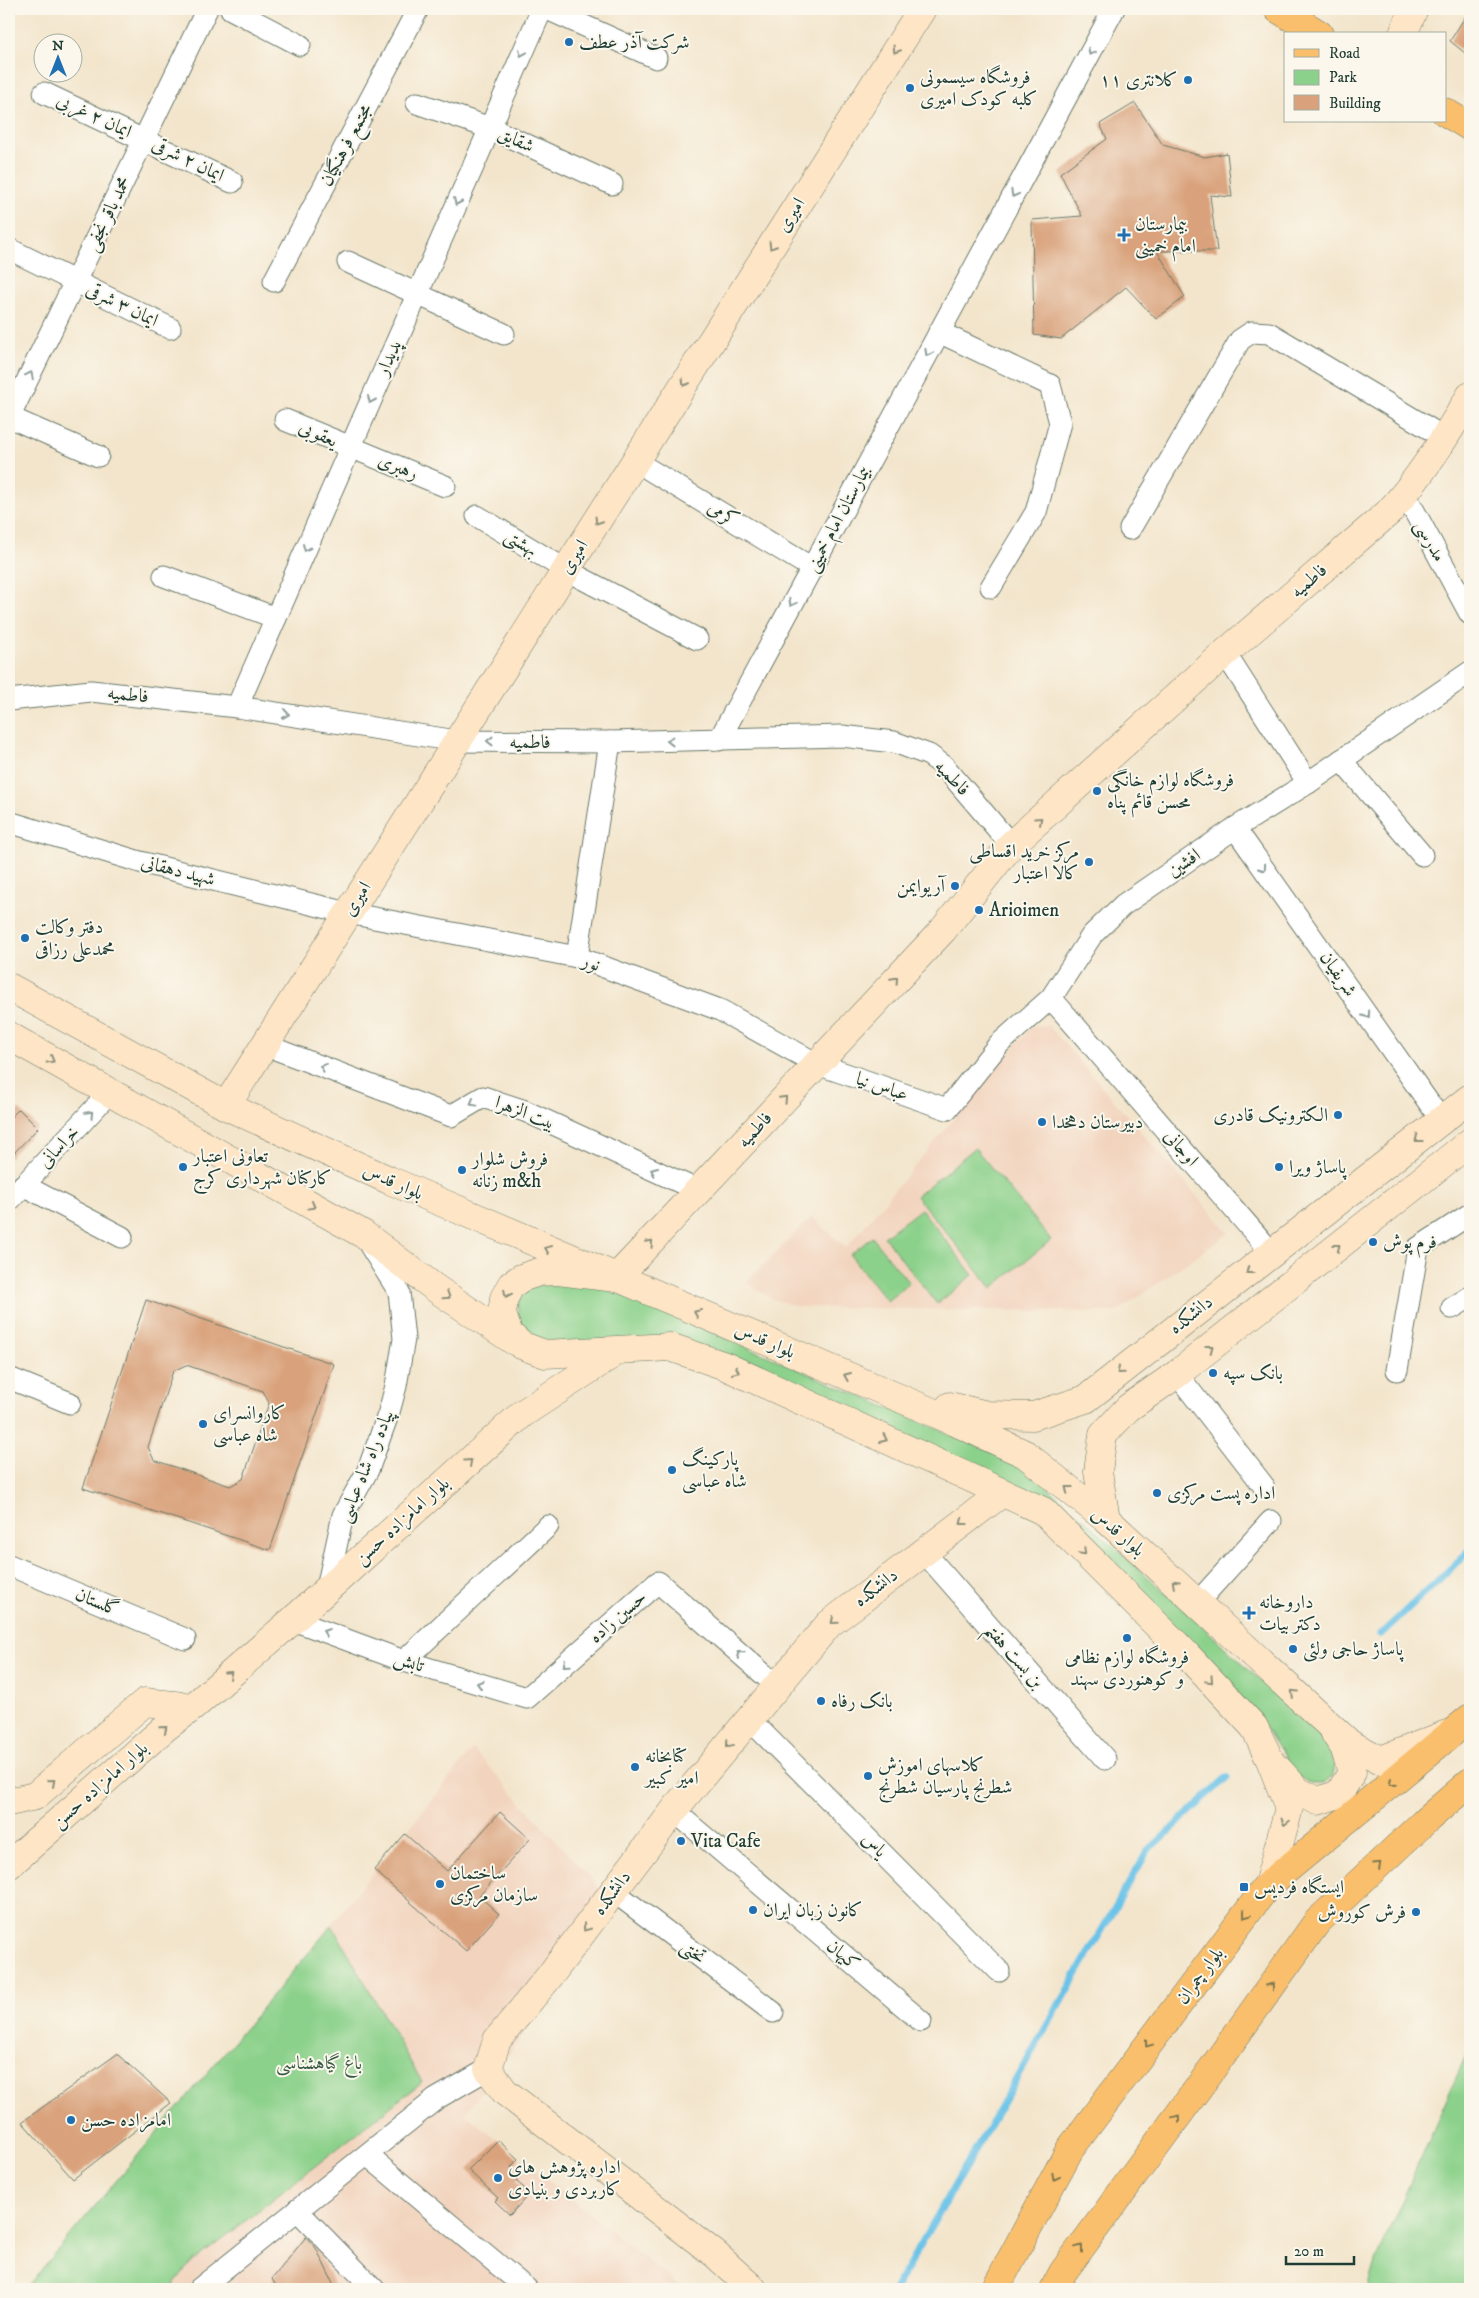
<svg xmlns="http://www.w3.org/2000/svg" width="1479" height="2298" font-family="'IM FELL DW Pica',Amiri,serif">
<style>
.built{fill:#f2d4be}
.green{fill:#8cd18b;stroke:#568760}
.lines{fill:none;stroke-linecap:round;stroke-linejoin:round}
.stream{stroke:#6bc3e8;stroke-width:7}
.building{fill:#d9a27c;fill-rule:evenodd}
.street-casing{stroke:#697869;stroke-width:23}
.secondary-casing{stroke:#697869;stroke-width:29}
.primary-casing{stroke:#697869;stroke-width:29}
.street{stroke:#fff;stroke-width:21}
.secondary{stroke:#fde5c5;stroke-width:28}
.primary{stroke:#f9bf6d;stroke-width:28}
.oneway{stroke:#8e917c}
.oneway2{stroke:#8f9e9a}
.oneway3{stroke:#81784e}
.poi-dot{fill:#1f6fb2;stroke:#fbf7ec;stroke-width:2}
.labels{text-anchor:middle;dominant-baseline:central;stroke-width:4;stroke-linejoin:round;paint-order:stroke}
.poi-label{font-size:19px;fill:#1f3d34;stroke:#fbf7ec;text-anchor:start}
.street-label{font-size:19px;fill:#1f3d34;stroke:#fbf7ec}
.park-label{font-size:19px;fill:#355b45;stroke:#fbf7ec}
</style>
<rect width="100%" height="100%" fill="#fbf7ec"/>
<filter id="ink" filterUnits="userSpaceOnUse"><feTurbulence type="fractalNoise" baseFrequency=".02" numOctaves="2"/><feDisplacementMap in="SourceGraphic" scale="10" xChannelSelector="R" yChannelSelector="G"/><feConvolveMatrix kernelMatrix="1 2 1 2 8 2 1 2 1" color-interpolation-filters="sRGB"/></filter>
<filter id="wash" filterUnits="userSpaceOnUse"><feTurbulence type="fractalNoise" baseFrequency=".0096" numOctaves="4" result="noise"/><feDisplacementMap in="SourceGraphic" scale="20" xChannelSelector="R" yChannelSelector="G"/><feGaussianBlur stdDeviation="1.12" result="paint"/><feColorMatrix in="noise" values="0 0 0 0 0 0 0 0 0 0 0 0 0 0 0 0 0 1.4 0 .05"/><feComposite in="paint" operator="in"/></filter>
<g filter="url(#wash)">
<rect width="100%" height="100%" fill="#f3e5cc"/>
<g class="built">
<polygon points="1048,1025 1229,1233 1117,1312 799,1307 773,1299 746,1282 812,1217 846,1248 1031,1027"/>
<polygon points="473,1749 617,1908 465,2114 683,2289 25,2289 254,2020"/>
</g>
<g class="green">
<polygon points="975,1148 1051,1240 992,1288 916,1196"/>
<polygon points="921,1209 973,1275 937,1304 884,1237"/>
<polygon points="872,1237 909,1283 887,1301 850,1255"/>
<polygon points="537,1284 599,1284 1024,1466 1188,1613 1320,1736 1335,1765 1333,1776 1324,1784 1311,1784 1296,1775 1259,1717 1048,1504 702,1349 573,1345 539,1339 528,1333 521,1324 518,1314 518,1304 522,1295"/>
<polygon points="332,1925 422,2082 188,2266 170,2289 25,2289"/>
<polygon points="1470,2046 1470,2289 1367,2289 1374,2265"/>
</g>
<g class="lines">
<g class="stream">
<polyline points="1381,1634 1470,1550"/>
<polyline points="895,2289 1147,1852 1227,1777"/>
</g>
</g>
<g id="blocks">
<g class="building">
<polygon points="1470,9 1470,57 1450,41"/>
<polygon points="1135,103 1163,145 1205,157 1227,153 1232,197 1210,195 1217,251 1157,251 1185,297 1156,319 1126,287 1061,339 1034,335 1032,220 1082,216 1060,173 1107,139 1100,124"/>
<polygon points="19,1109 38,1128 9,1158 9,1119"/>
<path d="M146 1300 334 1364 270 1550 83 1488ZM186 1365 263 1391 269 1403 243 1479 230 1486 154 1460 148 1447 173 1371Z"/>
<polygon points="500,1812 530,1839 479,1896 499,1914 466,1951 374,1870 405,1834 447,1871"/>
<polygon points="117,2054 171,2103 73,2179 22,2122"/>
<polygon points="498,2140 518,2159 511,2167 521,2176 516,2181 530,2193 510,2215 495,2201 498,2198 468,2170"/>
<polygon points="306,2237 316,2248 336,2289 278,2289 272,2279"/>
</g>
</g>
</g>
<g filter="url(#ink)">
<use href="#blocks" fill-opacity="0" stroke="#697869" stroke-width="1"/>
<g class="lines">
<defs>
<g id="street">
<polyline points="231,9 300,45"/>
<polyline points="547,9 656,58"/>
<polyline points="44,93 232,182"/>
<polyline points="417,103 490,128 612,184"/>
<polyline points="9,249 170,328"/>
<polyline points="348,262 504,334"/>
<polyline points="274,281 418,9"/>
<polyline points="939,332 1050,385 1060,423 1036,512 991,587"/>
<polyline points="9,417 98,456"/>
<polyline points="9,418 207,9"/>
<polyline points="285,420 445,486"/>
<polyline points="635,461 812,568"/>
<polyline points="1405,494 1470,614"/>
<polyline points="477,516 566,570 697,639"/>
<polyline points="1130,529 1240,340 1252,332 1269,333 1445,438"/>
<polyline points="164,576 276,618"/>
<polyline points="1225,653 1308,783"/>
<polyline points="9,700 91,691 237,707 457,741 610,742 842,736 894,742 929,755 944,766 1011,845"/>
<polyline points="237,707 542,9"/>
<polyline points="719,740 1114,9"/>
<polyline points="1341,760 1422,855"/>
<polyline points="9,822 140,862 348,913 577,957 720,1010 817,1064 947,1109 999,1044 1051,998 1092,935 1123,905 1235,828 1308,783 1470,672"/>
<polyline points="1235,828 1441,1120"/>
<polyline points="577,957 610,742"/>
<polyline points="1051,998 1272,1253"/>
<polyline points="265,1045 451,1116 483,1097 525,1111 699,1191"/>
<polyline points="23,1185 122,1237"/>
<polyline points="9,1201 109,1093"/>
<polyline points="1452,1308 1470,1297"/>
<polyline points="1397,1370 1418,1248 1470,1214"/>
<polyline points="1177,1374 1263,1485"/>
<polyline points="9,1378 70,1403"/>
<polyline points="924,1552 1105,1759"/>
<polyline points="9,1565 185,1639"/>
<polyline points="327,1588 343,1515 368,1470 389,1412 396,1386 404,1339 399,1292 367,1241"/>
<polyline points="1197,1603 1271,1521"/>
<polyline points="293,1620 404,1661 527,1698 658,1582 777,1686"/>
<polyline points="404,1661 548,1526"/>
<polyline points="749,1719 999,1971"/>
<polyline points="674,1811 921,2021"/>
<polyline points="613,1891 773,2012"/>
<polyline points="367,2155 527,2289"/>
<polyline points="297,2210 374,2289"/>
<polyline points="199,2289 436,2099 488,2069"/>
</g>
<g id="secondary">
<polyline points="1403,34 1414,9"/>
<polyline points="9,987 226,1106 389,1180 951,1420 1025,1454 1106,1519 1350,1744 1381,1760 1447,1734"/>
<polyline points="9,1036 363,1234 435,1288 514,1341"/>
<polyline points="226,1106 922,9"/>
<polyline points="950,1406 988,1415 1033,1416 1086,1399 1470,1098"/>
<polyline points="1106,1519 1098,1472 1103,1435 1128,1408 1177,1374 1470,1142"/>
<polyline points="1278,1769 1299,1792 1318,1801 1339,1794 1352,1772 1344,1747 1335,1734"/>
<polyline points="9,1802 35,1796 145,1702 193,1707"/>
<polyline points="9,1865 166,1727 193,1707 293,1620 522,1414 616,1352"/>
<path d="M1268 1885 1289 1808 1270 1760 1254 1727 1186 1654 1043 1511 725 1366 670 1347 545 1354 521 1345 509 1334 502 1314 504 1298 511 1285 521 1278 539 1272 558 1271 616 1278 943 930 1011 845 1225 653 1388 513C1420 478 1446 437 1470 396"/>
<polyline points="753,2289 716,2255 505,2092 488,2069 497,2040 549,1977 682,1800 829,1624 1002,1493"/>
</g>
<g id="primary">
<polyline points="1278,9 1319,34"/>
<polyline points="1445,112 1470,127"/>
<polyline points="995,2289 1070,2149 1268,1885 1470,1718"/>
<polyline points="1054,2289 1063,2272 1207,2076 1317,1922 1424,1822 1470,1782"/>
</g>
</defs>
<use href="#street" class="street-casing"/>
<use href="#secondary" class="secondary-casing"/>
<use href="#primary" class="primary-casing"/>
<use href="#street" class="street"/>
<use href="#secondary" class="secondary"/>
<use href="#primary" class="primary"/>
</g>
<defs><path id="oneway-chevron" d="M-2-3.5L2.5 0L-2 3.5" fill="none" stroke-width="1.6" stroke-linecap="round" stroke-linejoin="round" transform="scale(1.25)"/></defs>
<g class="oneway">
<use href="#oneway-chevron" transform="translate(896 50) rotate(122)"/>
<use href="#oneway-chevron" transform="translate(772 246) rotate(122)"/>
<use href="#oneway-chevron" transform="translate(685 383) rotate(122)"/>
<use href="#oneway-chevron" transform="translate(598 521) rotate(122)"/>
<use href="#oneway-chevron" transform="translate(1039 820) rotate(-42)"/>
<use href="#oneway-chevron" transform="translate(895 980) rotate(-47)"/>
<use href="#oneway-chevron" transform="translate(51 1060) rotate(30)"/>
<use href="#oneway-chevron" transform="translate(784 1099) rotate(-47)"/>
<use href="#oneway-chevron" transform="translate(1418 1139) rotate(142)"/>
<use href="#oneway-chevron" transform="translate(312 1206) rotate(29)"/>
<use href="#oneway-chevron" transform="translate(650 1243) rotate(-47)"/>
<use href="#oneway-chevron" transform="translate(1337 1247) rotate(-38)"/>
<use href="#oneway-chevron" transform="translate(548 1249) rotate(-157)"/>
<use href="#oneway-chevron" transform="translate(1249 1271) rotate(142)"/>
<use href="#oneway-chevron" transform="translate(507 1294) rotate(116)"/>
<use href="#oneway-chevron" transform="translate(447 1296) rotate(33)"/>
<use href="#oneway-chevron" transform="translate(697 1313) rotate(-157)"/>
<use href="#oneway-chevron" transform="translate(1210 1348) rotate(-38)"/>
<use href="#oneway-chevron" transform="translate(736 1371) rotate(25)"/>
<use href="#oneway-chevron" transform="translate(1120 1371) rotate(141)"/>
<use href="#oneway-chevron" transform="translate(847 1376) rotate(-157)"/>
<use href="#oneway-chevron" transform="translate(884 1439) rotate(25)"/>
<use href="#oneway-chevron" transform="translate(469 1462) rotate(-42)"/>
<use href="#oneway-chevron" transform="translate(1068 1489) rotate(-142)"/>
<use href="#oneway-chevron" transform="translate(963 1522) rotate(143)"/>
<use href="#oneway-chevron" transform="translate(1083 1552) rotate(45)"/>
<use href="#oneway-chevron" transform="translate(1175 1583) rotate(-137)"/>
<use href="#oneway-chevron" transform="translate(834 1621) rotate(141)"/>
<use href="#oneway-chevron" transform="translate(229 1674) rotate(-42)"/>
<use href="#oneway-chevron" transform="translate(1210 1680) rotate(47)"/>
<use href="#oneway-chevron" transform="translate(1294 1693) rotate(-137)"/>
<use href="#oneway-chevron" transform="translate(164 1729) rotate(-40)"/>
<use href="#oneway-chevron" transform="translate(729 1744) rotate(130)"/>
<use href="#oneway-chevron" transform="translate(52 1782) rotate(-41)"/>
<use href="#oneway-chevron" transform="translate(1285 1822) rotate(105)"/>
<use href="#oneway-chevron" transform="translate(586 1928) rotate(127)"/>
</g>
<g class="oneway2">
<use href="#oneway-chevron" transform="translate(1091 52) rotate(118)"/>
<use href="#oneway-chevron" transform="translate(522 53) rotate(113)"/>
<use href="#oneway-chevron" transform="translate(1014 194) rotate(118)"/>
<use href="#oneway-chevron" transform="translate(457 202) rotate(114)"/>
<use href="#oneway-chevron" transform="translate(928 353) rotate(118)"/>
<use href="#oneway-chevron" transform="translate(30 375) rotate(-64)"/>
<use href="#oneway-chevron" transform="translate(371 400) rotate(114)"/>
<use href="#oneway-chevron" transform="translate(306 548) rotate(114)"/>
<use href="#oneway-chevron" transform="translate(792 603) rotate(118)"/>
<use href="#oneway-chevron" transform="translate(286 714) rotate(9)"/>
<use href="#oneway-chevron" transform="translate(490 741) rotate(-180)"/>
<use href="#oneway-chevron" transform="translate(670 741) rotate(179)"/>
<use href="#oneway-chevron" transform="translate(1263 868) rotate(55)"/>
<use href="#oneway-chevron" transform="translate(1367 1015) rotate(55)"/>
<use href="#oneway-chevron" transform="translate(323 1067) rotate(-159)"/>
<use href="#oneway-chevron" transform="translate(473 1103) rotate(151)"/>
<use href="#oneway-chevron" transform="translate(90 1114) rotate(-47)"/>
<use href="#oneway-chevron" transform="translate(654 1171) rotate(-155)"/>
<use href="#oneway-chevron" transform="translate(326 1632) rotate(-160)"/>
<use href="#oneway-chevron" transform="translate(740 1654) rotate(-139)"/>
<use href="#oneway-chevron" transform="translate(566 1664) rotate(139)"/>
<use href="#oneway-chevron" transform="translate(480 1684) rotate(-163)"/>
</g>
<g class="oneway3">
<use href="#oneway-chevron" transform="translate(1392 1783) rotate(140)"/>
<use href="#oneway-chevron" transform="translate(1378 1865) rotate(-43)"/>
<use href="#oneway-chevron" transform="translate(1246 1915) rotate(127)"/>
<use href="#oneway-chevron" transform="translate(1271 1986) rotate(-54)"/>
<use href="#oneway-chevron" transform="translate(1148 2044) rotate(127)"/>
<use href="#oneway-chevron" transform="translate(1177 2118) rotate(-53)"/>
<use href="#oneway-chevron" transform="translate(1055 2177) rotate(118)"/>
<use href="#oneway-chevron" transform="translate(1080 2248) rotate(-53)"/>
</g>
</g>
<g class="poi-dot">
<circle cx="569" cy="42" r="5"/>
<circle cx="1188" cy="80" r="5"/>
<circle cx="910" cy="88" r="5"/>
<path d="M1121.5 227.5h5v5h5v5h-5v5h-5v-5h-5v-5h5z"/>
<circle cx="1097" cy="791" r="5"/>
<circle cx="1089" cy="862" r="5"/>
<circle cx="955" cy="886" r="5"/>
<circle cx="979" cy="910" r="5"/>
<circle cx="25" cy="938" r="5"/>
<circle cx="1338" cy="1115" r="5"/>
<circle cx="1042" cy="1122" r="5"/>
<circle cx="183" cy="1167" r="5"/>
<circle cx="1279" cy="1167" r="5"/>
<circle cx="462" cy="1170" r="5"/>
<circle cx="1373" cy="1242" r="5"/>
<circle cx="1213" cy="1373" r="5"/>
<circle cx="203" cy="1424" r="5"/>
<circle cx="672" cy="1470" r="5"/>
<circle cx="1157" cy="1493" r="5"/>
<path d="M1246.5 1605.5h5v5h5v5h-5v5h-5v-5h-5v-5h5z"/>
<circle cx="1127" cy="1638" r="5"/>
<circle cx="1293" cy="1649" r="5"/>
<circle cx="821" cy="1701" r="5"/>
<circle cx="635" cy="1767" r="5"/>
<circle cx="868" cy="1776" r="5"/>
<circle cx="681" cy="1841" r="5"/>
<circle cx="440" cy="1884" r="5"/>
<rect x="1239" y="1882" width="10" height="10" rx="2.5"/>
<circle cx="753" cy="1910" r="5"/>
<circle cx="1416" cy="1912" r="5"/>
<circle cx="71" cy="2120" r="5"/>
<circle cx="498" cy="2178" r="5"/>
</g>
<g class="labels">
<g class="poi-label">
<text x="579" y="42">شرکت آذر عطف</text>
<text x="920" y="77">فروشگاه سیسمونی<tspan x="920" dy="22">کلبه کودک امیری</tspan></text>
<text x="1178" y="80" text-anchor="end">کلانتری ۱۱</text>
<text x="1135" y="224">بیمارستان<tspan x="1135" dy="22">امام خمینی</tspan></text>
<text x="1107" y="780">فروشگاه لوازم خانگی<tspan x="1107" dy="22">محسن قائم پناه</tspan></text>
<text x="1079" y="851" text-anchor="end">مرکز خرید اقساطی<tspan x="1079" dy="22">کالا اعتبار</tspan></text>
<text x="945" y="886" text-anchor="end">آریوایمن</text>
<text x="989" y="910">Arioimen</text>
<text x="35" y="927">دفتر وکالت<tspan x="35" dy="22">محمدعلی رزاقی</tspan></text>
<text x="1328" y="1115" text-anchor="end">الکترونیک قادری</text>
<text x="1052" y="1122">دبیرستان دهخدا</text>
<text x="193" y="1156">تعاونی اعتبار<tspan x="193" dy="22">کارکنان شهرداری کرج</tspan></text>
<text x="472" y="1159">فروش شلوار<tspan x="472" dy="22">زنانه m&amp;h</tspan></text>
<text x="1289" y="1167">پاساژ ویرا</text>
<text x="1383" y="1242">فرم پوش</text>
<text x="1223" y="1373">بانک سپه</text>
<text x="213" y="1413">کاروانسرای<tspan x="213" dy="22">شاه عباسی</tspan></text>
<text x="682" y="1459">پارکینگ<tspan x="682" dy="22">شاه عباسی</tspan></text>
<text x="1167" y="1493">اداره پست مرکزی</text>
<text x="1259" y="1602">داروخانه<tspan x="1259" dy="22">دکتر بیات</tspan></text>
<text x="1303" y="1649">پاساژ حاجی ولئی</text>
<text x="1127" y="1657" text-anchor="middle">فروشگاه لوازم نظامی<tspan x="1127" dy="22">و کوهنوردی سهند</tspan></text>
<text x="831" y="1701">بانک رفاه</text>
<text x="645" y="1756">کتابخانه<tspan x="645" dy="22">امیر کبیر</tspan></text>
<text x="878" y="1765">کلاسهای اموزش<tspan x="878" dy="22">شطرنج پارسیان شطرنج</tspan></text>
<text x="691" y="1841">Vita Cafe</text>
<text x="450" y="1873">ساختمان<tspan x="450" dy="22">سازمان مرکزی</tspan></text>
<text x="1254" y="1887">ایستگاه فردیس</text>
<text x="763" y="1910">کانون زبان ایران</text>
<text x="1406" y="1912" text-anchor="end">فرش کوروش</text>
<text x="81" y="2120">امامزاده حسن</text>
<text x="508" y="2167">اداره پژوهش های<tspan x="508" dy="22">کاربردی و بنیادی</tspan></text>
</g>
<g class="street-label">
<text transform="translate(94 116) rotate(25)">ایمان ۲ غربی</text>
<text transform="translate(516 140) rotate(25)">شقایق</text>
<text transform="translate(346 145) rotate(-62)">مجتمع فرهنگیان</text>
<text transform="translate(188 160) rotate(26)">ایمان ۲ شرقی</text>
<text transform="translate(108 214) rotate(-64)">محمد باقر نجفی</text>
<text transform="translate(791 215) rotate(-58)">امیری</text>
<text transform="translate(122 305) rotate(26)">ایمان ۳ شرقی</text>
<text transform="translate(389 358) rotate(-66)">پدیدار</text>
<text transform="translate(318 434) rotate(24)">یعقوبی</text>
<text transform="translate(398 467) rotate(22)">رهبری</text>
<text transform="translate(723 514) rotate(31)">کرمی</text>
<text transform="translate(838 519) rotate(-62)">بیمارستان امام خمینی</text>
<text transform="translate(1430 541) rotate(61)">مدرسی</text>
<text transform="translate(521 543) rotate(31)">بهشتی</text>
<text transform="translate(574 557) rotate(-58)">امیری</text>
<text transform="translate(1309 581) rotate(-41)">فاطمیه</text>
<text transform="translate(128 695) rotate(6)">فاطمیه</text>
<text x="530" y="742">فاطمیه</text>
<text transform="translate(952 778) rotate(46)">فاطمیه</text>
<text transform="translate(1184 863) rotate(-34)">افشین</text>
<text transform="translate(178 871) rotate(14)">شهید دهقانی</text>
<text transform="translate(357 899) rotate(-58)">امیری</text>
<text transform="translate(591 963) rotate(19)">نور</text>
<text transform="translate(1338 974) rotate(55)">شریفیان</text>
<text transform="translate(882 1087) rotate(19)">عباس نیا</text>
<text transform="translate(525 1113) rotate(21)">بیت الزهرا</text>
<text transform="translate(755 1130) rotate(-47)">فاطمیه</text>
<text transform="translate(59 1147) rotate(-47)">خراسانی</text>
<text transform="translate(1181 1148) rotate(49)">اوجانی</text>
<text transform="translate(393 1182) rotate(24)">بلوار قدس</text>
<text transform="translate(1191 1315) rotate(-38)">دانشکده</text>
<text transform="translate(765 1341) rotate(23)">بلوار قدس</text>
<text transform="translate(366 1466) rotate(-68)">پیاده راه شاه عباسی</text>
<text transform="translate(402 1521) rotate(-42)">بلوار امامزاده حسن</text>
<text transform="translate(1118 1532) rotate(41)">بلوار قدس</text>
<text transform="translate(876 1588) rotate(-37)">دانشکده</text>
<text transform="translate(97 1602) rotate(23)">گلستان</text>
<text transform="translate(618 1617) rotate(-41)">حسین زاده</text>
<text transform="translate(1014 1656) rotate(49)">بن بست هفتم</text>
<text transform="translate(409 1662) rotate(18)">تابش</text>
<text transform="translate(100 1785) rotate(-41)">بلوار امامزاده حسن</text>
<text transform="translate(874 1845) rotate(45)">یاس</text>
<text transform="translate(612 1893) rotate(-53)">دانشکده</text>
<text transform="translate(693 1952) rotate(37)">تختی</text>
<text transform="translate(843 1955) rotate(40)">کیهان</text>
<text transform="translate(1200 1976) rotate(-53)">بلوار چمران</text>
</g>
<g class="park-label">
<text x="319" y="2063">باغ گیاهشناسی</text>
</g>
</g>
<rect width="1479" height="2298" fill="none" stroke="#fbf7ec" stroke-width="30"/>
<rect x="1284" y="32" width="162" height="90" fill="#fbf7ec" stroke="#a3ada2"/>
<rect x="1294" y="49" width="25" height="8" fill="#f9bf6d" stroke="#a3ada2"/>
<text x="1329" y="58" font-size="15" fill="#1f3d34">Road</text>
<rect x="1294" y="70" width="25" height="15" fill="#8cd18b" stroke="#a3ada2"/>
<text x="1329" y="82" font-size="15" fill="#1f3d34">Park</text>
<rect x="1294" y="95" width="25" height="15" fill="#d9a27c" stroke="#a3ada2"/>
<text x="1329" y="108" font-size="15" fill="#1f3d34">Building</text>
<g transform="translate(58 58)"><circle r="24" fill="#fbf7ec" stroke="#a3ada2"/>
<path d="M0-4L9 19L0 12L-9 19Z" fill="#1f6fb2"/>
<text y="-8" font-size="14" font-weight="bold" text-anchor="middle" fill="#1f3d34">N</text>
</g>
<path d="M1286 2256v8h68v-8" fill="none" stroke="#1f3d34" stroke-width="2.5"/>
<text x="1294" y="2256" font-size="15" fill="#1f3d34" stroke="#fbf7ec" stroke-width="4" paint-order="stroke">20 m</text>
</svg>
